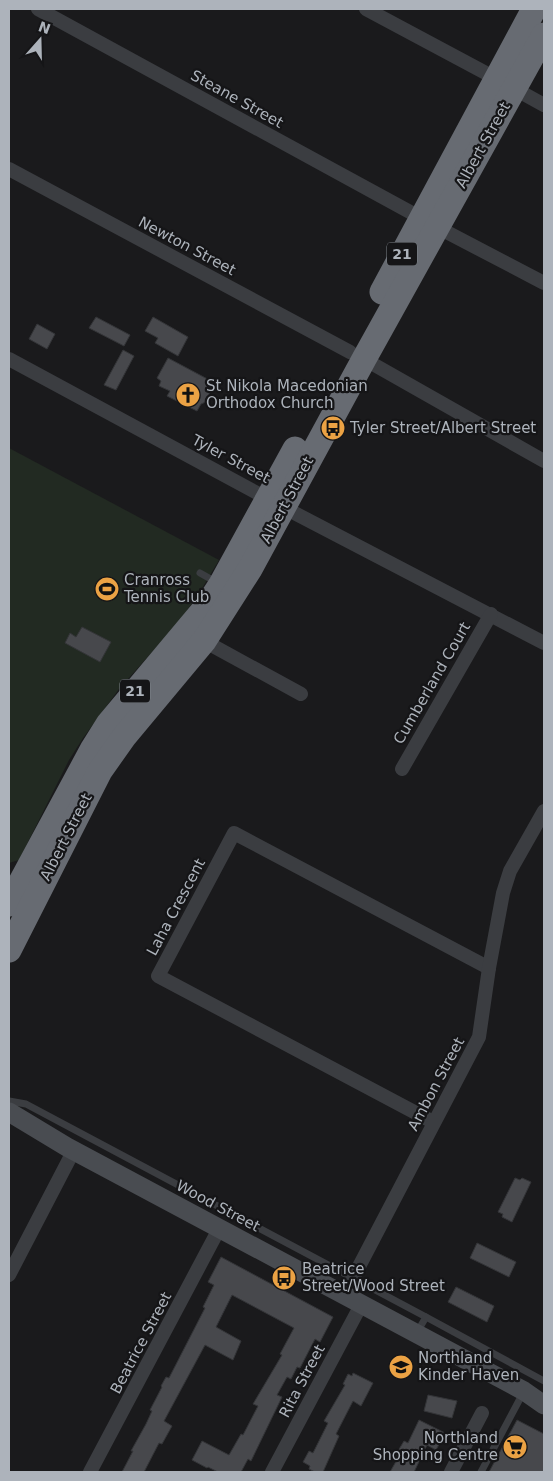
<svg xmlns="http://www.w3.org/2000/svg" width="553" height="1481" font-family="'DejaVu Sans',sans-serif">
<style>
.green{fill:#222a22}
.building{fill:#47484c;stroke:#343538}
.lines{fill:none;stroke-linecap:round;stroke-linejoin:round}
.lane{stroke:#3b3d41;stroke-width:7}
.street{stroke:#3b3d41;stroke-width:14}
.secondary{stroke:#494c51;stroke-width:19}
.highway{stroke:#676b72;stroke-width:25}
.labels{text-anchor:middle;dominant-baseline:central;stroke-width:4.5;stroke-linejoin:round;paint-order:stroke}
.shield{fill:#151517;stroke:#7f848a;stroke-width:1}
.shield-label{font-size:14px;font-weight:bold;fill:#adb3bb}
.street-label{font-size:15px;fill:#adb3bb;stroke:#151517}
.poi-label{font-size:15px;fill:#adb3bb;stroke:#151517;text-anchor:start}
</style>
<rect width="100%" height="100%" fill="#1a1a1c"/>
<polygon class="green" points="9,448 219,560 198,595 177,624 119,689 83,738 69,760 19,860 9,863"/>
<g class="building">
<polygon points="96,317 130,335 124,346 89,328"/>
<polygon points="153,317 188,337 178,356 155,343 158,338 145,331"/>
<polygon points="37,324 55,334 47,349 29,339"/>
<polygon points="123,350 134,356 116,390 104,385"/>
<polygon points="168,358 213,382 208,390 211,398 208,401 201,404 197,411 167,396 170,391 159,386 161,381 157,378"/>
<polygon points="82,627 111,642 100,662 65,643 70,633 76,637"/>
<polygon points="515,1178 520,1180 522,1178 531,1182 512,1222 502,1217 503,1214 498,1212"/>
<polygon points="477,1243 516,1262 509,1277 470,1258"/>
<polygon points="221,1257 333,1317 320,1342 315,1339 300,1368 297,1367 291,1379 287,1377 277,1395 282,1397 251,1461 248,1459 241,1472 218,1472 208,1467 207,1468 192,1460 202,1441 229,1455 241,1434 243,1435 258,1406 253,1404 282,1355 280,1354 294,1328 232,1295 216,1327 241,1341 233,1360 205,1345 164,1421 172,1426 162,1444 159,1443 144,1472 122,1472 133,1451 131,1451 146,1424 152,1411 150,1410 162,1387 161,1386 166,1377 169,1378 205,1308 203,1307 214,1285 208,1282"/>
<polygon points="456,1287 494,1306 487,1322 448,1302"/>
<polygon points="353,1373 373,1383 361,1406 353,1401 336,1434 339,1436 323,1472 315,1472 309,1469 310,1466 303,1462 309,1451 313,1453 328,1423 324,1421 345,1385 343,1384 348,1374 352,1376"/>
<polygon points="428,1395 457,1401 452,1418 424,1411"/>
<polygon points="419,1420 445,1433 436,1450 427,1445 414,1472 390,1472 398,1458 395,1456 404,1441 408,1443"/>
<polygon points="517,1420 544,1434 544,1472 489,1472"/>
</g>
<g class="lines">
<g class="lane">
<polyline points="200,573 216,582"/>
<polyline points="9,1101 26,1104 426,1317 416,1334"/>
<polyline points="426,1317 544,1381"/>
<polyline points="481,1472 523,1393"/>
</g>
<g class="street">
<polyline points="38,9 421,218"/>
<polyline points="366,9 497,79"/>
<polyline points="515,89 544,105"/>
<polyline points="9,169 350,352"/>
<polyline points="437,227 544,283"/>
<polyline points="9,359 283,507 544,643"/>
<polyline points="364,359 544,461"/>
<polyline points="204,641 301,694"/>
<polyline points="402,769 491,614"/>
<polyline points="433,1122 158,976 234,833 489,968"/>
<polyline points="9,1275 74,1150"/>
<polyline points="353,1278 479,1037 489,968 503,893 510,871 544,811"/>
<polyline points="90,1472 219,1229"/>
<polyline points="272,1472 361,1305"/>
<polyline points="451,1472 482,1413"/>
</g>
<polyline class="secondary" points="9,1112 67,1147 524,1391 544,1405"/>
<g class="highway">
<polyline points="382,292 534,9"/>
<polyline points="9,904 93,748 108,724 206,607 221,584 295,449"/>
<polyline points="9,950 100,771 124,737 204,641 250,569 364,359 544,35"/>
</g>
</g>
<defs>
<symbol id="church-disc" viewBox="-11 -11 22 22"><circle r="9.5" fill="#eba244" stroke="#151517"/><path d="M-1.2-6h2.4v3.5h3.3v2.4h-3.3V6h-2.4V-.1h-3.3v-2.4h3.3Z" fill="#111"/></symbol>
<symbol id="bus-disc" viewBox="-11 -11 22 22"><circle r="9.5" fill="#eba244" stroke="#151517"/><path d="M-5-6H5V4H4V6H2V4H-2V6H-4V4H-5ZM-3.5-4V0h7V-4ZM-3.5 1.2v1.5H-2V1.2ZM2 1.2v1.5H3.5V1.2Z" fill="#111"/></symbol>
<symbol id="stadium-disc" viewBox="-11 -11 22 22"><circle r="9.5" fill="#eba244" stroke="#151517"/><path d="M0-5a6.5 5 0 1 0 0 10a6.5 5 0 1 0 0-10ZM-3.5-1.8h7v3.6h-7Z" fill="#111"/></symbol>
<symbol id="school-disc" viewBox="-11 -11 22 22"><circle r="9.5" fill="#eba244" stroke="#151517"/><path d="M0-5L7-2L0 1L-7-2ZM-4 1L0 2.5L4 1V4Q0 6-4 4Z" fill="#111"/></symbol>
<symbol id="supermarket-disc" viewBox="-11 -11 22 22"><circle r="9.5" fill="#eba244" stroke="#151517"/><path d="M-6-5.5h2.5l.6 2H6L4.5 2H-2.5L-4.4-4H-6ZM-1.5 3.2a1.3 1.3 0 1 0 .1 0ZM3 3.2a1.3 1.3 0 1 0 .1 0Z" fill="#111"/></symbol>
</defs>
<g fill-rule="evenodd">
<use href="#church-disc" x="174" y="381" width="28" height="28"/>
<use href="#bus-disc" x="319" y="414" width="28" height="28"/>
<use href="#stadium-disc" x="93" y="575" width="28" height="28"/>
<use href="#bus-disc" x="270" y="1264" width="28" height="28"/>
<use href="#school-disc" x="387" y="1353" width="28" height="28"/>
<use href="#supermarket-disc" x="501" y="1433" width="28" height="28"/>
</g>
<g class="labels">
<g class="shield">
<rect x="387" y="242.5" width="30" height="23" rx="4"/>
<rect x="120" y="679.5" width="30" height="23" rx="4"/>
</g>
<g class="shield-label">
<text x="402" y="254">21</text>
<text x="135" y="691">21</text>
</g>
<g class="street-label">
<text transform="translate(237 99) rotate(29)">Steane Street</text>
<text transform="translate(483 145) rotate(-61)">Albert Street</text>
<text transform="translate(187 246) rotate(28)">Newton Street</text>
<text transform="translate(231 459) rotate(28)">Tyler Street</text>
<text transform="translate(287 500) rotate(-62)">Albert Street</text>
<text transform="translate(432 683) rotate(-60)">Cumberland Court</text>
<text transform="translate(66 837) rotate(-63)">Albert Street</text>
<text transform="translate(176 907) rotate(-62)">Laha Crescent</text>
<text transform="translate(436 1084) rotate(-62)">Ambon Street</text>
<text transform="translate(218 1206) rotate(28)">Wood Street</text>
<text transform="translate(141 1343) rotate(-62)">Beatrice Street</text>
<text transform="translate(302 1381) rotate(-62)">Rita Street</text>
</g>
<g class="poi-label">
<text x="206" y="386">St Nikola Macedonian<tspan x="206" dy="17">Orthodox Church</tspan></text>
<text x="350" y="428">Tyler Street/Albert Street</text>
<text x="124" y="580">Cranross<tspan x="124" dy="17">Tennis Club</tspan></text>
<text x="302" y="1269">Beatrice<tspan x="302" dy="17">Street/Wood Street</tspan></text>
<text x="418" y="1358">Northland<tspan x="418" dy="17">Kinder Haven</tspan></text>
<text x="498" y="1438" text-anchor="end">Northland<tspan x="498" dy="17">Shopping Centre</tspan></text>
</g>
</g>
<rect width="553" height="1481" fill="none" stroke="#adb3bb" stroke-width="20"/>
<g transform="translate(40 40) rotate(20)" stroke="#151517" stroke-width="4" paint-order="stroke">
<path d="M0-4L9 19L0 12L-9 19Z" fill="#adb3bb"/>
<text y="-8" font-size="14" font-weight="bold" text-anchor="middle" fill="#adb3bb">N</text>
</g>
</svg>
